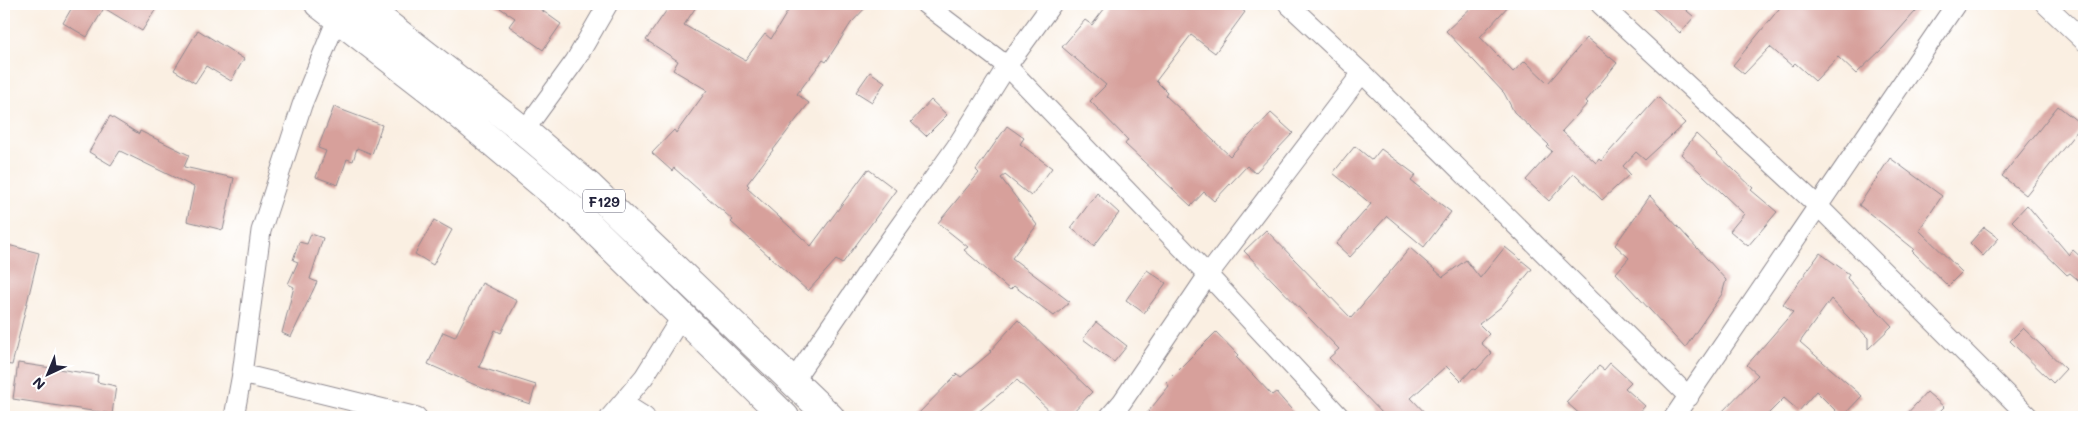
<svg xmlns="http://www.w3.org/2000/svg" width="2088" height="421" font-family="Mali,sans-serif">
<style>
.building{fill:#d7a09b}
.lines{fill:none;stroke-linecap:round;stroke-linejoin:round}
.street-casing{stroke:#8e888e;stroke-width:21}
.primary-casing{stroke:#8e888e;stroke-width:30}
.street{stroke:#fff;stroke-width:19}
.primary{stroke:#fff;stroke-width:28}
.labels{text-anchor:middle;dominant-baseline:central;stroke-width:4.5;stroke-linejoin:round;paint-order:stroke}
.shield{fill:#fff;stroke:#646476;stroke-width:1}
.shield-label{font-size:14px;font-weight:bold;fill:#22223b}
</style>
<rect width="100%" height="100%" fill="#fff"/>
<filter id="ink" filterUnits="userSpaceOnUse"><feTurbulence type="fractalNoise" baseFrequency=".02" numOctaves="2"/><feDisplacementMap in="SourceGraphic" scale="10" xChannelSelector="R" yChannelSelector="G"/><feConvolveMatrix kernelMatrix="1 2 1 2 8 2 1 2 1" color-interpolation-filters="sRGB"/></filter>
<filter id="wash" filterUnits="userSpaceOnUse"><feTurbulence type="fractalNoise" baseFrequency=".0096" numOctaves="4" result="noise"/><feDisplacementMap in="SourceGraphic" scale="20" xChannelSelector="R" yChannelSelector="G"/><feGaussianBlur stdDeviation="1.12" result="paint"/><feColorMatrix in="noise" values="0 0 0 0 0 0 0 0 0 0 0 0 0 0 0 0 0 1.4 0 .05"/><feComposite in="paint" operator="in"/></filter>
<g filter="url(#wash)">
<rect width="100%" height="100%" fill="#faefe2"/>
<g id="blocks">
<g class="building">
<polygon points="74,4 159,4 142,31 104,8 87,37 63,23"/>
<polygon points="494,4 533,4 561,24 543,50 509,26 515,18"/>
<polygon points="671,4 698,4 684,25 745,60 765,34 771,39 792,4 869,4 851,23 826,62 823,60 797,94 809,103 747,184 749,186 747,188 811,246 868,169 896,190 842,264 836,260 808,291 731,222 733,220 674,168 672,171 652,153 674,130 676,133 707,90 673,70 678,61 646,40"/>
<polygon points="1108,4 1233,4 1245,12 1215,53 1191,35 1156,81 1167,92 1165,95 1230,156 1271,113 1293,133 1255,173 1247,166 1214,201 1204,192 1191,206 1125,144 1128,140 1090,101 1106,85 1062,47 1085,20 1092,25"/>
<polygon points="1475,4 1510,4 1480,37 1513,72 1525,61 1548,83 1587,38 1617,63 1586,101 1588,103 1562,131 1596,163 1599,159 1601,161 1658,97 1685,123 1645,160 1636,152 1623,166 1630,174 1602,200 1574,173 1549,201 1526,180 1552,151 1547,147 1549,145 1514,112 1504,93 1446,31"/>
<polygon points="1648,4 1679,4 1694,17 1680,33"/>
<polygon points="1783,4 1922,4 1884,47 1856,74 1838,57 1815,81 1795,63 1792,66 1770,47 1744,74 1733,65"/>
<polygon points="198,30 244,59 231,81 206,66 195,83 174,70"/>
<polygon points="870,72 885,82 872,102 856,92"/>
<polygon points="931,100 947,115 926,136 911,122"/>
<polygon points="2058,106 2082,125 2026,195 2002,176"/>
<polygon points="334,107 382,125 372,154 357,148 353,161 347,159 338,185 316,177 326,151 318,148"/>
<polygon points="110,116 139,134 140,131 189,155 184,167 234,178 223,230 187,221 194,187 120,151 111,165 89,152"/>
<polygon points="1007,126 1024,138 1020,144 1052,168 1031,196 1005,175 1001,178 1037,225 1012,258 1070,302 1054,316 1014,286 1010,290 964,250 968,247 938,223 979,173 976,170"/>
<polygon points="1696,134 1753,188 1751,190 1777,212 1748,246 1730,231 1744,214 1681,154"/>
<polygon points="1355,146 1372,160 1381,149 1416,175 1411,181 1451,212 1424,247 1387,216 1350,257 1336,244 1371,204 1333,173"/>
<polygon points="1890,158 1942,196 1919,230 1962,272 1948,286 1912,251 1914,249 1859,205"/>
<polygon points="1097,193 1119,213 1094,246 1071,228"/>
<polygon points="1650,196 1726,280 1722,294 1685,348 1616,273 1629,258 1615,245"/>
<polygon points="2027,205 2069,255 2073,250 2084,260 2084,285 2070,273 2067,275 2012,221"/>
<polygon points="434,220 452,230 433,265 415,254"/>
<polygon points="1984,227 1999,238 1983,256 1970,243"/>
<polygon points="1266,230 1351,318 1410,248 1443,277 1466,260 1480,278 1505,247 1532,269 1501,307 1479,324 1489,334 1481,343 1492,353 1476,370 1473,368 1461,381 1446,366 1411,398 1429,417 1386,417 1329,358 1339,349 1244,251"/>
<polygon points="311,234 323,238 310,279 317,282 291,337 282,333 294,287 288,284 298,262 293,260 299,242 307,244"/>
<polygon points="4,244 39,253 12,365 4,364"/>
<polygon points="1820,253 1849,274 1847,278 1892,326 1868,349 1868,338 1831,299 1800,342 1862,396 1842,417 1816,391 1799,411 1784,398 1765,417 1717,417 1758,375 1747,365 1793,312 1783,304"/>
<polygon points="1147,270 1166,283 1144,313 1126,300"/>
<polygon points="482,283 517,301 501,333 495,330 479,367 536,385 530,404 482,388 428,364 443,332 455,337"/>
<polygon points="1018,320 1092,392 1068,417 1056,417 1017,380 972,417 915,417 957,374 961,377 991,352 990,351"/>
<polygon points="1096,322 1127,346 1114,362 1083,339"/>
<polygon points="2023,328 2066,369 2053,383 2010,341"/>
<polygon points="1216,332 1238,355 1236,357 1272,395 1276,392 1298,417 1144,417 1169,386 1166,382"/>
<polygon points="18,363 98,375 97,382 116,386 112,414 13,399"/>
<polygon points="1610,363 1631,382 1625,388 1645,406 1635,417 1583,417 1566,402 1599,366 1604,370"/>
<polygon points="1927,392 1944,407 1934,417 1904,417"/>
</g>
</g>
</g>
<g filter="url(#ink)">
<use href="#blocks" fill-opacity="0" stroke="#8e888e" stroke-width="1"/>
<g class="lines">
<defs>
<g id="street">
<polyline points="925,4 1007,66 1208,275 1340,417"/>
<polyline points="1288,4 1362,73 1689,397"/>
<polyline points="1600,4 1818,206 2029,417"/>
<polyline points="2045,4 2084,41"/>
<polyline points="524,131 575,61 608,4"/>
<polyline points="242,374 417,417"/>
<polyline points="793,381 879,255 956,147 1007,66 1052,4"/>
<polyline points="623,403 645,417"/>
<polyline points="234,417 242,374 261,231 302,105 343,4"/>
<polyline points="610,417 644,377 682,316"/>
<polyline points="1109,417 1122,402 1208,275 1362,73"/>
<polyline points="1674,417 1956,4"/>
</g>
<g id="primary">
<polyline points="319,4 434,93 578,214 785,417"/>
<polyline points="361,4 524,131 590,187 830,417"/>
</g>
</defs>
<use href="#street" class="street-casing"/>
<use href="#primary" class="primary-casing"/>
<use href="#street" class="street"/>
<use href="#primary" class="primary"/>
</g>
</g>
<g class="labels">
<rect class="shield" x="583" y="189.5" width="42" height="23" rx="4"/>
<g class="shield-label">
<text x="604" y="201">F129</text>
</g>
</g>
<rect width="2088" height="421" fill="none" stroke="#fff" stroke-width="20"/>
<g transform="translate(48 374) rotate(224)" stroke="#ffffff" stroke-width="4" paint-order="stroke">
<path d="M0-4L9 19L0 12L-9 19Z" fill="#22223b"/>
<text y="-8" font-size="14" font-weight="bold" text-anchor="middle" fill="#22223b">N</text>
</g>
</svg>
